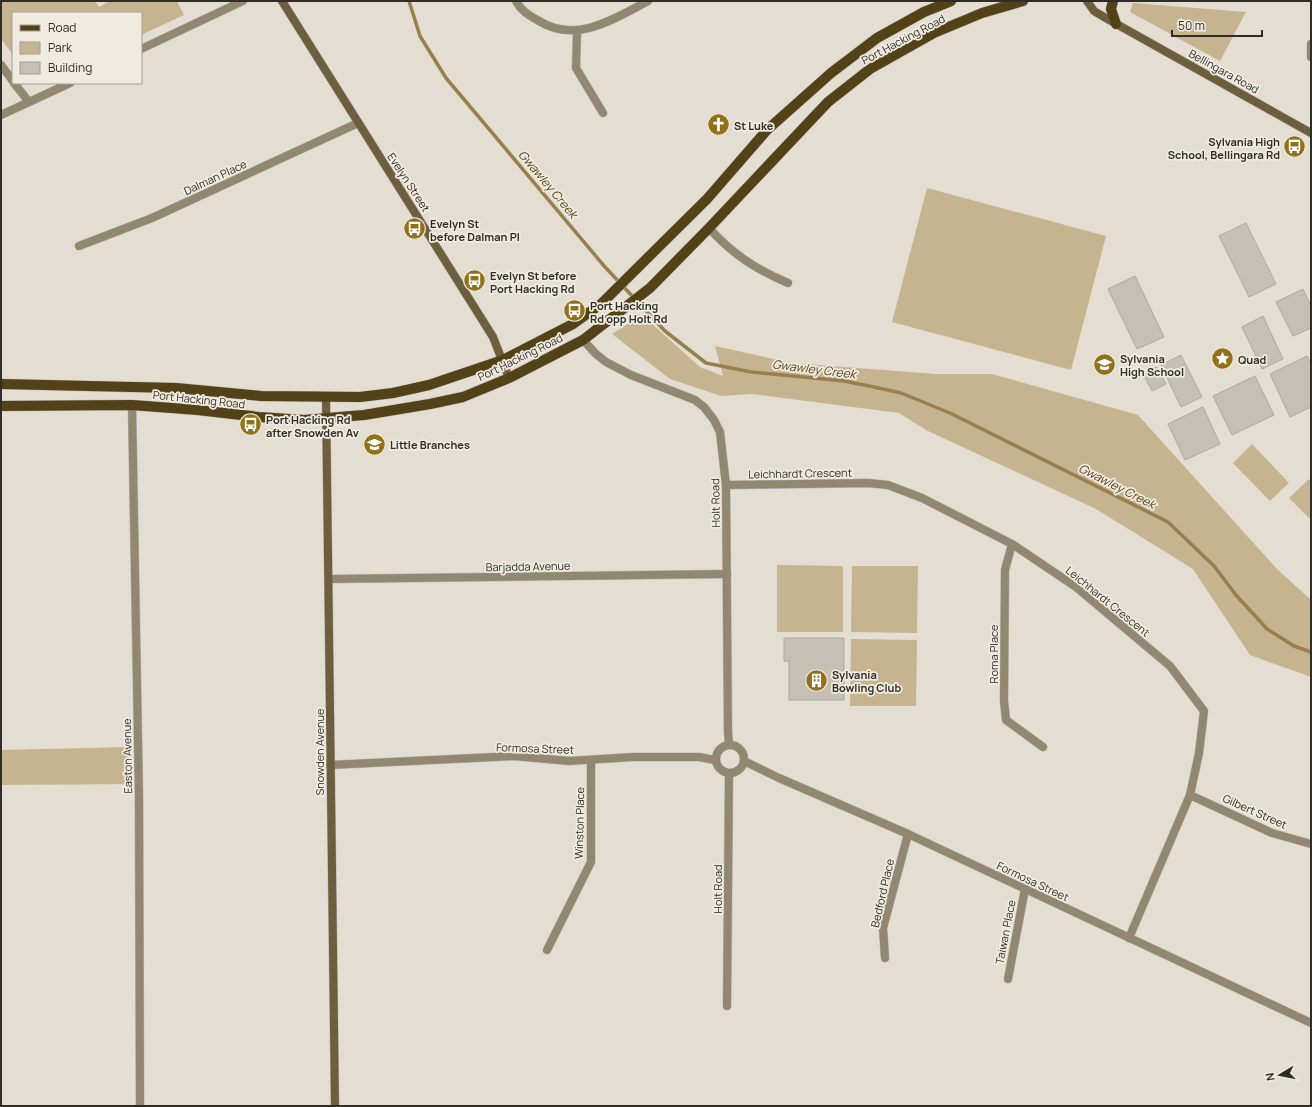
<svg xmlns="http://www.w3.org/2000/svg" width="1312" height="1107" font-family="Manrope,sans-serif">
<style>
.green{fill:#c6b490}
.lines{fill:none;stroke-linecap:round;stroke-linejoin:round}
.stream{stroke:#98804e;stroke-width:3.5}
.building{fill:#c5bfb4;stroke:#aea99d}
.street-casing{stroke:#bfbab0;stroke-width:9}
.secondary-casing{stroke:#bfbab0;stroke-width:9}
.primary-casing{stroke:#bfbab0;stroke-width:11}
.street{stroke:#928872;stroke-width:8}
.secondary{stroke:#6d5e3f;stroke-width:8}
.primary{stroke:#534118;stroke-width:10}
.labels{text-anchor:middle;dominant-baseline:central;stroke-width:3.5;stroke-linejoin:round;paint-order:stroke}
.street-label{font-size:11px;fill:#2f2d28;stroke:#f0ebdf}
.poi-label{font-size:11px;font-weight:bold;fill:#2f2d28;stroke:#f0ebdf;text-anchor:start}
.water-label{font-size:12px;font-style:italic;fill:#56441b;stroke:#f0ebdf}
</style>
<rect width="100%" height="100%" fill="#e3ddd2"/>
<g class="green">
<polygon points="1,1 95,1 99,7 110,1 177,1 184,15 141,35 141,13 13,13 13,55 1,39"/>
<polygon points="1133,3 1246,12 1220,61 1130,12"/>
<polygon points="927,188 1106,236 1071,370 892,322"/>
<polygon points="642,315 700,367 723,376 715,346 792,363 936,374 992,374 1138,415 1277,569 1311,600 1311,677 1250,655 1193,569 1096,509 928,431 899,413 752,394 721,396 670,379 612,334"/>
<polygon points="1252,444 1289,483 1270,501 1233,463"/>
<polygon points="1309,479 1311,481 1311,520 1289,498"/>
<polygon points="777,565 843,566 843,632 777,632"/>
<polygon points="852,566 918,566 917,633 851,632"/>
<polygon points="851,639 917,640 916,706 850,706"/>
<polygon points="131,747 127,772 130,784 1,785 1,750"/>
</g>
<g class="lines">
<polyline class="stream" points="409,1 420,36 446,78 605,267 665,331 706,363 751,372 844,381 874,387 901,393 950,413 1168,522 1214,566 1236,595 1267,629 1294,646 1311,652"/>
</g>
<g class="building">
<polygon points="1246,223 1276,284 1249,297 1219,236"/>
<polygon points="1135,276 1164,337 1137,349 1108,289"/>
<polygon points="1303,289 1311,306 1311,328 1293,336 1276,302"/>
<polygon points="1263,316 1283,359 1262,369 1242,327"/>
<polygon points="1181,355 1202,397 1181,407 1161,365"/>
<polygon points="1307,356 1311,365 1311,407 1290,417 1270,374"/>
<polygon points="1157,367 1166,384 1152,391 1143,374"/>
<polygon points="1255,376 1274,415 1232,435 1213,396"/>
<polygon points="1203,407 1220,444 1185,460 1168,424"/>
<polygon points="784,638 844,638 844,700 789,700 789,661 784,661"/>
</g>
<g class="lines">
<defs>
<g id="street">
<path d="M516 1C521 11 530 16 539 21 576 44 614 19 648 1"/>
<polyline points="577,31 576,68 603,113"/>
<polyline points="1311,44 1311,57"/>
<polyline points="141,49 243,1"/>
<polyline points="1,65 13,81"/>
<polyline points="14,83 29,102"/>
<polyline points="1,115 70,83"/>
<path d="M709 228C732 254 757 270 788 283"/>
<polyline points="79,246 152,218 358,123"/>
<polyline points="583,340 596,354 606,362 631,375 695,400 704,407 714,420 720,432 726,485 728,732 729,744"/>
<polyline points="132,405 139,797 140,1106"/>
<polyline points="726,485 868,483 888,485 922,498 1012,544 1076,587 1170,666 1204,711 1199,753 1190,795 1129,938"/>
<polyline points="1012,544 1005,570 1004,701 1006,720 1043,747"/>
<polyline points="329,579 727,574"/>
<circle cx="730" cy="759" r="14"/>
<polyline points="744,761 779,778 908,834 1311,1023"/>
<polyline points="330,765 514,756 569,761 633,757 699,757 715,760"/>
<polyline points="1190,795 1272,833 1311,844"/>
<polyline points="547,950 591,862 591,760"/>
<polyline points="885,958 883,928 908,834"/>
<polyline points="1008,979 1025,889"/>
<polyline points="727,1006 729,773"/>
</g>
<g id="secondary">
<polyline points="282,1 493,337 509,378"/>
<polyline points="1087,1 1094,11 1104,17 1311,133"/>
<polyline points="326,398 335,1106"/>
</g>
<g id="primary">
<polyline points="1113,1 1111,9 1116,24"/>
<polyline points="1,384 176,388 261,396 360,397 393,393 429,385 503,360 573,324 601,304 707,199 767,130 831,73 877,38 924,12 951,1"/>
<polyline points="1,406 132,405 198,410 259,417 304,420 364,415 430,404 463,397 509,378 583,340 650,288 709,228 828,102 870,69 934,33 982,13 1023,1"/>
</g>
</defs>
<use href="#street" class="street-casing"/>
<use href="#secondary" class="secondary-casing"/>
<use href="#primary" class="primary-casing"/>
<use href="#street" class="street"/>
<use href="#secondary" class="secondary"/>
<use href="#primary" class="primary"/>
</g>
<defs>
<symbol id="church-disc" viewBox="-11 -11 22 22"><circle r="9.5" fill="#937119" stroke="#f0ebdf"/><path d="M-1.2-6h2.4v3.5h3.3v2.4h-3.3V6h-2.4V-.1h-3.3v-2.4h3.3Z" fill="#fff"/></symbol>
<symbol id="bus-disc" viewBox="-11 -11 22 22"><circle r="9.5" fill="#937119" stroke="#f0ebdf"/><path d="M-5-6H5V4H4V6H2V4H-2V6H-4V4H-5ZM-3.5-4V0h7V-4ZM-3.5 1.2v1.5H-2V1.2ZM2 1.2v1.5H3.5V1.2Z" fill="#fff"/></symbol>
<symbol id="sight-disc" viewBox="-11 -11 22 22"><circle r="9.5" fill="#937119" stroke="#f0ebdf"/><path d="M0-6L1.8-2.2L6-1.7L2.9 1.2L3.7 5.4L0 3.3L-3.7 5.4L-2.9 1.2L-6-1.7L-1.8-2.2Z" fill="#fff"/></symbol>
<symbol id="school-disc" viewBox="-11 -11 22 22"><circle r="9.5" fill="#937119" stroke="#f0ebdf"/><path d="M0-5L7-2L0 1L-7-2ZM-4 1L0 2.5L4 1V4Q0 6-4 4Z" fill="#fff"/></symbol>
<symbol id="building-disc" viewBox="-11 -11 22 22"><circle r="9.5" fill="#937119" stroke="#f0ebdf"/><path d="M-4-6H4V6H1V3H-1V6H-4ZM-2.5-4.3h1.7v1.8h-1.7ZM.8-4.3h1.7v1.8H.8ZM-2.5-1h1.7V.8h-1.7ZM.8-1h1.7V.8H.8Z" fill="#fff"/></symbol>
</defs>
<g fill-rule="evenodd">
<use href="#church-disc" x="706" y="112" width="25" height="25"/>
<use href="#bus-disc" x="1282" y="134" width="25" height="25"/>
<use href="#bus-disc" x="402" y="216" width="25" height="25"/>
<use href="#bus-disc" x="462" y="268" width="25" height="25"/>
<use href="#bus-disc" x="562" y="298" width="25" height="25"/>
<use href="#sight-disc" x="1210" y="346" width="25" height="25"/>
<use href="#school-disc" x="1092" y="352" width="25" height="25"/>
<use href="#bus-disc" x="238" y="412" width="25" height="25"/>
<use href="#school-disc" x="362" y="432" width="25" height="25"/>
<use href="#building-disc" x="804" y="668" width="25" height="25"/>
</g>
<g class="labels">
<g class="street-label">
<text transform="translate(903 39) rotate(-28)">Port Hacking Road</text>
<text transform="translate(1224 71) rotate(29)">Bellingara Road</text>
<text transform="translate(215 177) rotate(-25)">Dalman Place</text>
<text transform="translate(409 182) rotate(57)">Evelyn Street</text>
<text transform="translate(520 357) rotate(-26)">Port Hacking Road</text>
<text transform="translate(199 399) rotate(6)">Port Hacking Road</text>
<text transform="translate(800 473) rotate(-1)">Leichhardt Crescent</text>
<text transform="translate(715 503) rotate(-91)">Holt Road</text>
<text transform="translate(528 566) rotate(-1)">Barjadda Avenue</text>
<text transform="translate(1108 601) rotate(39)">Leichhardt Crescent</text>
<text transform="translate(993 654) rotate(-90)">Roma Place</text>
<text transform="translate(535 748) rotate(2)">Formosa Street</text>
<text transform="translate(319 752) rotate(-90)">Snowden Avenue</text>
<text transform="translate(127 756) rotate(-91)">Easton Avenue</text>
<text transform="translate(1255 811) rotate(24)">Gilbert Street</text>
<text transform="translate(579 823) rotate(-89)">Winston Place</text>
<text transform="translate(1033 881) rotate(25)">Formosa Street</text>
<text transform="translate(717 889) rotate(-90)">Holt Road</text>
<text transform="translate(882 893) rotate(-77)">Bedford Place</text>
<text transform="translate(1005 932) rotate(-79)">Taiwan Place</text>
</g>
<g class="poi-label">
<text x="734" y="125">St Luke</text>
<text x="1280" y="141" text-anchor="end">Sylvania High<tspan x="1280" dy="13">School, Bellingara Rd</tspan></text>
<text x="430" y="223">Evelyn St<tspan x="430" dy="13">before Dalman Pl</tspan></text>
<text x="490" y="275">Evelyn St before<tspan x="490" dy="13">Port Hacking Rd</tspan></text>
<text x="590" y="305">Port Hacking<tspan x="590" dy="13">Rd opp Holt Rd</tspan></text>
<text x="1120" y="358">Sylvania<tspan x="1120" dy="13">High School</tspan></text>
<text x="1238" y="359">Quad</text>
<text x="266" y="419">Port Hacking Rd<tspan x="266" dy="13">after Snowden Av</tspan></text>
<text x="390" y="444">Little Branches</text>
<text x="832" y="674">Sylvania<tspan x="832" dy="13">Bowling Club</tspan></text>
</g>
<g class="water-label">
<text transform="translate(548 184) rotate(50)">Gwawley Creek</text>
<text transform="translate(814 369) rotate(7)">Gwawley Creek</text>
<text transform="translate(1117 486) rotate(27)">Gwawley Creek</text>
</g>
</g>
<rect width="1312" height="1107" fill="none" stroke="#2f2d28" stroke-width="4"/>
<rect x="12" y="12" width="130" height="72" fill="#f0ebdf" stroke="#a39f96"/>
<rect x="20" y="25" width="20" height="6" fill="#534118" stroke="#a39f96"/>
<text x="48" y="32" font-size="12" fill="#2f2d28">Road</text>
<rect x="20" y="42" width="20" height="12" fill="#c6b490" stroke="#a39f96"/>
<text x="48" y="52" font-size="12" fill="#2f2d28">Park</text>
<rect x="20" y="62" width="20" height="12" fill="#c5bfb4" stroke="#a39f96"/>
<text x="48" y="72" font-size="12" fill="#2f2d28">Building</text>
<g transform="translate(1280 1075) rotate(260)" stroke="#f0ebdf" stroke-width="3" paint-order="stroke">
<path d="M0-3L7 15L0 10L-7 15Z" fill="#2f2d28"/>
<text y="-6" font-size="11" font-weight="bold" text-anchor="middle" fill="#2f2d28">N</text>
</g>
<path d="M1172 30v6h90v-6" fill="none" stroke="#2f2d28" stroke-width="2"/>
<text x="1178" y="30" font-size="12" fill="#2f2d28" stroke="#f0ebdf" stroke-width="3" paint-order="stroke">50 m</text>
</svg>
